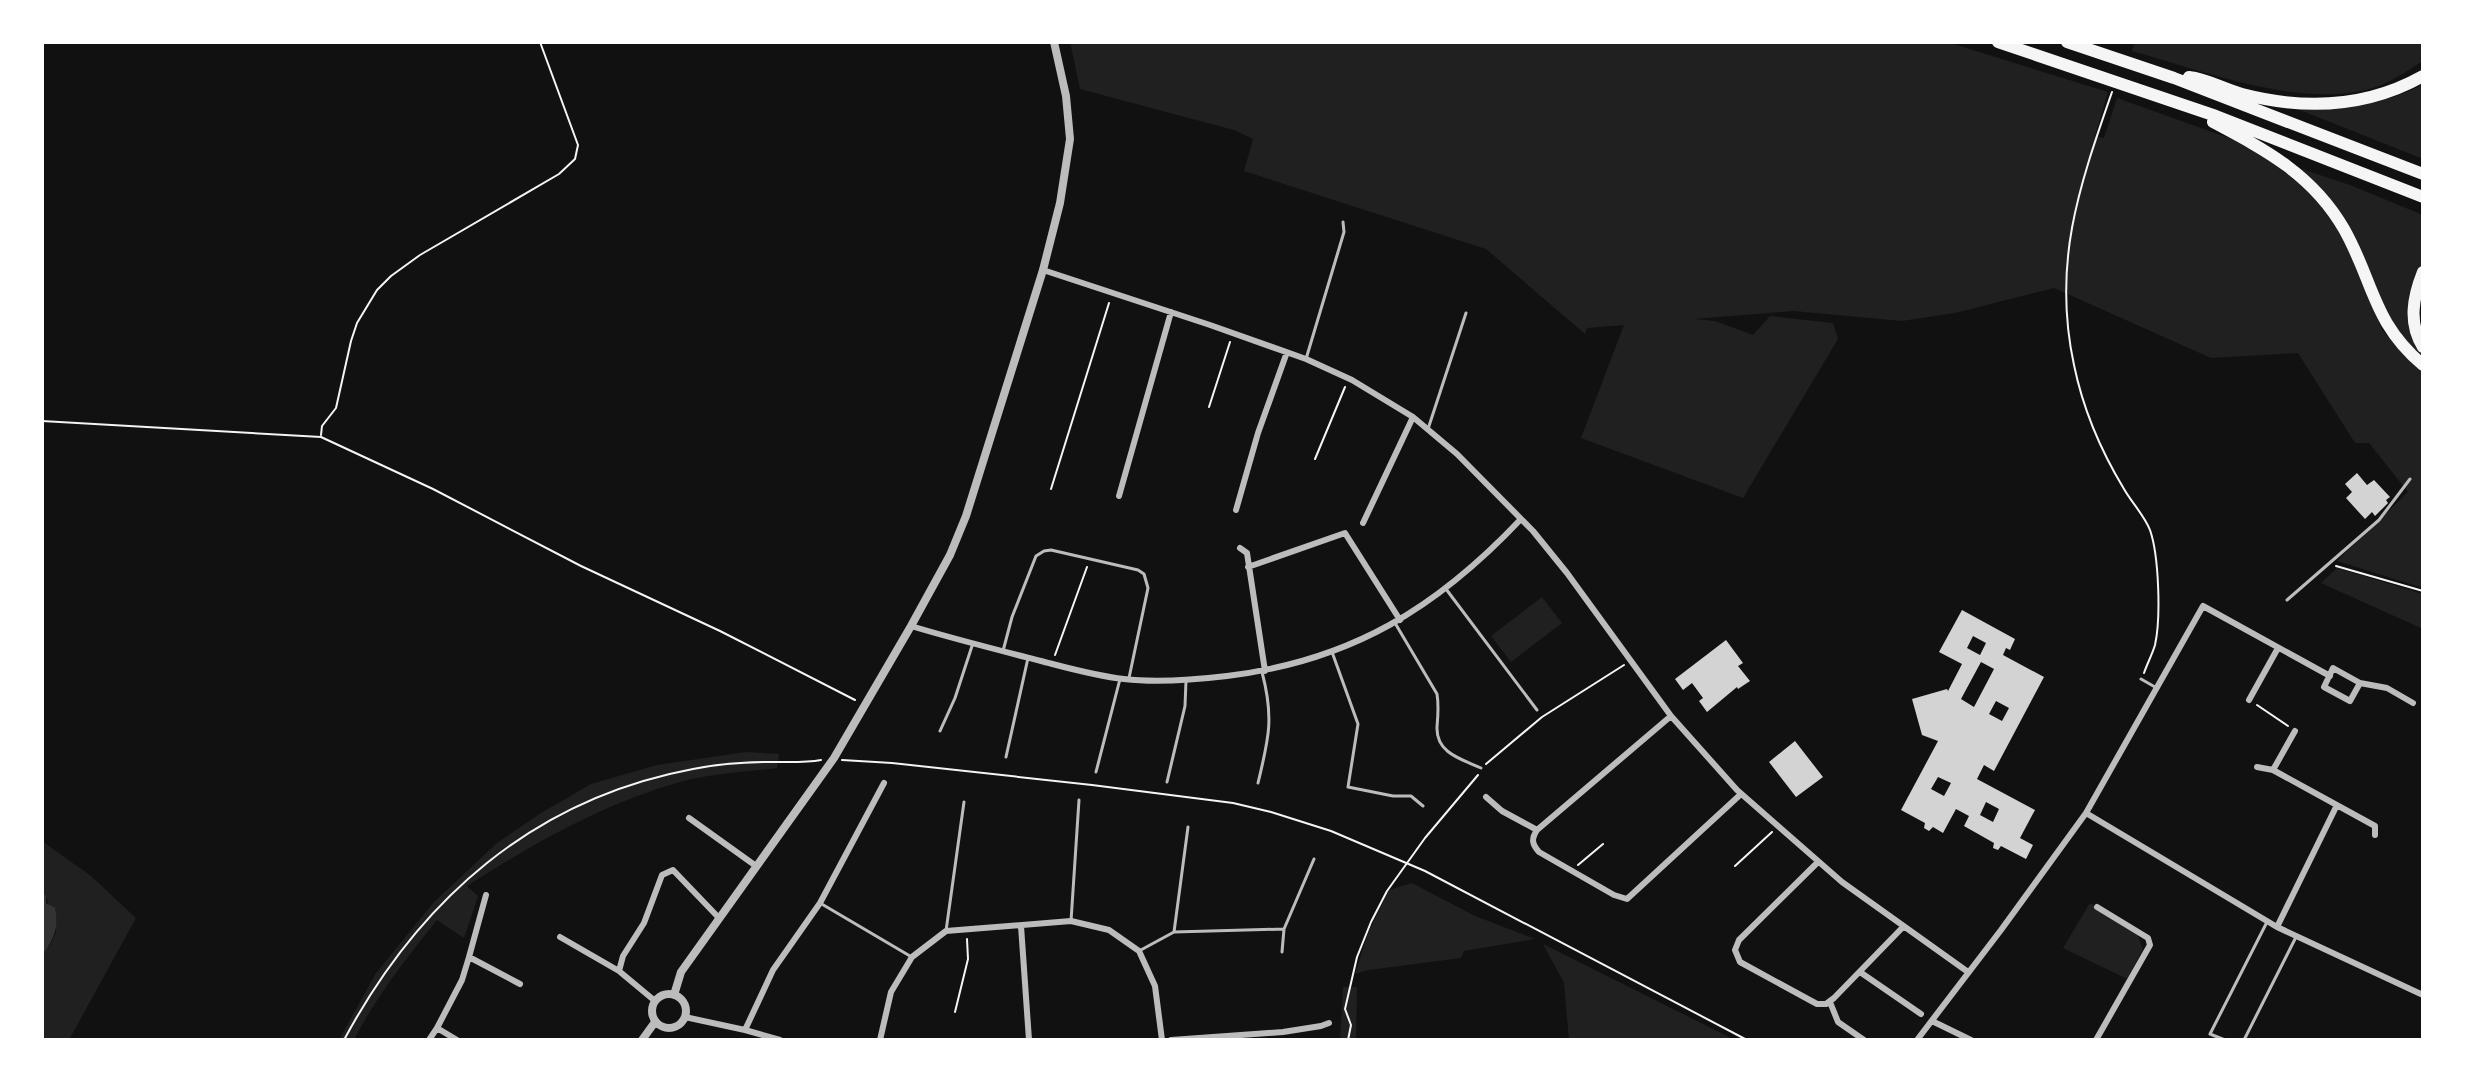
<svg xmlns="http://www.w3.org/2000/svg" width="2465" height="1082" font-family="'Source Sans 3',sans-serif">
	<rect width="100%" height="100%" fill="#111"/>
	<!-- green -->
	<path fill="#202020" d="M1070,42H1947L2108,92L2095,136L2104,138L2117,98L2240,142L2294,176L2329,214L2354,260L2382,330L2409,360L2423,370V588L2337,561L2408,492L2369,443H2355L2298,353L2211,358L2054,288L1955,313L1902,321L1794,311L1694,319L1715,321L1753,335L1770,316L1833,323L1838,339L1743,498L1581,438L1624,325L1587,328L1585,334L1486,249L1244,171L1253,139L1234,130L1080,89Z
		M2135,42H2423V61C2411,68 2399,77 2386,83C2315,115 2204,71 2132,51Z
		M2423,84V159L2300,110C2342,108 2386,105 2423,84Z
		M2299,168L2350,185L2423,215C2423,229 2427,251 2422,265C2416,280 2409,288 2408,306C2406,332 2420,339 2423,359L2396,331L2318,186Z
		M2337,568L2423,594V629L2321,583Z
		M1542,597L1562,623L1511,662L1491,636Z
		M746,752L779,754L777,768C745,772 712,773 680,782C605,803 532,844 467,886L478,896L464,938L437,920C406,959 377,995 354,1040H339L376,973L434,902L497,843L541,813L591,784L657,765Z
		M42,841L91,876L136,918L69,1040H42V955L51,943L56,932L46,896L42,891Z
		M1412,883L1475,916L1535,939L1464,951L1461,958L1369,970L1355,974L1368,933L1389,890Z
		M2090,903L2137,933L2143,949L2127,979L2063,948Z
		M1543,944L1735,1040H1569L1564,983Z
		M1343,987H1357L1356,1040H1340Z"/>
	<!-- water -->
	<path fill="#333" d="M42,891L46,896V903L55,908C59,927 54,940 42,955Z"/>
	<!-- building -->
	<path fill="#d3d3d3" fill-rule="evenodd" d="M2357,473L2367,485L2374,480L2390,497L2386,500L2388,503L2375,516L2372,512L2365,519L2346,498L2352,492L2345,484Z
		M1962,610L2015,639L2010,650L2006,648L2003,655L2044,677L1994,771L1984,765L1977,779L2035,810L2020,838L2033,845L2026,859L2001,846L1998,850L1993,848L1994,843L1964,826L1969,816L1956,809L1943,833L1933,827L1929,831L1924,828L1925,823L1901,810L1938,741L1922,735L1912,699L1947,689L1948,691L1962,664L1939,652ZM1973,636L1986,643L1980,655L1967,648ZM1981,662L1994,669L1974,707L1961,699ZM1996,701L2009,708L2002,721L1989,714ZM1938,777L1951,783L1944,796L1931,789ZM1986,802L1999,809L1993,822L1980,815Z
		M1726,640L1743,663L1738,666L1750,681L1738,689L1737,687L1707,712L1699,701L1703,698L1692,683L1683,690L1675,679Z
		M1795,741L1823,777L1796,797L1769,762Z"/>
	<g fill="none" stroke-linecap="round" stroke-linejoin="round">
		<!-- path -->
		<path stroke="#f5f5f5" stroke-width="2" d="M2112,92C2079,187 2052,263 2074,365C2083,409 2101,451 2124,489C2132,503 2144,515 2150,530C2159,556 2161,618 2155,645C2152,655 2147,664 2144,673
			M1209,407L1230,342
			M42,421L321,437L433,489L581,566L720,631L855,700
			M321,435L322,426L336,408L351,341L357,323L377,290L391,276L420,255L559,174L575,159L578,145L540,42
			M1315,459L1345,387
			M1051,489L1109,303
			M2336,566L2423,591
			M1055,655L1087,567
			M2257,705L2288,726
			M842,760L892,763L1092,785L1233,803L1271,812L1331,831L1425,871L1747,1040
			M1486,764L1542,717L1624,665
			M1578,865L1603,844
			M1735,866L1772,832
			M955,1012L968,959L967,939
			M344,1040C419,900 533,799 693,769C718,764 746,762 772,762C788,762 805,763 821,760
			M1348,1040L1351,1025L1345,1009L1357,957L1371,922L1387,891L1425,838L1478,775"/>
		<!-- service -->
		<path stroke="#bcbcbc" stroke-width="3" d="M1306,359L1344,232L1343,222
			M1428,429L1466,313
			M1446,589L1537,710
			M2287,600L2379,520L2410,479
			M1395,623L1437,694C1439,706 1438,715 1437,727C1436,753 1461,759 1481,768
			M1003,651L1012,617L1036,556L1044,551L1051,550L1138,570L1144,574L1148,588L1129,678
			M1332,652L1358,724L1348,787L1393,796H1411L1423,806
			M2141,679L2155,687
			M940,731L955,698L973,643
			M1006,757L1028,658
			M1096,772L1120,679
			M1167,782L1185,706L1186,681
			M1258,783C1269,738 1274,717 1262,672
			M820,903L910,956
			M1071,921L1079,800
			M946,931L964,802
			M1174,932L1188,827
			M1139,951L1174,932L1284,929
			M1282,952L1284,929L1314,859
			M2225,1040L2210,1034L2267,922
			M2244,1040L2296,937"/>
		<!-- minor -->
		<path stroke="#bcbcbc" stroke-width="6" d="M1043,270L1210,325L1306,359L1352,380L1413,417L1457,454L1533,531L1567,573L1671,716L1737,790L1842,882L1968,972
			M1119,496L1171,312
			M1236,510L1258,433L1287,352
			M1363,523L1413,417
			M1240,548L1247,553L1265,671
			M1248,567L1345,533L1400,620
			M911,626C954,639 998,650 1041,661C1068,668 1096,676 1124,679C1158,683 1193,680 1227,676C1351,661 1437,608 1521,519
			M2360,683L2350,701L2324,687L2333,668L2360,683L2387,688L2413,703
			M2249,700L2278,648
			M1671,716L1537,830C1531,839 1532,844 1539,852L1614,895L1627,899L1741,794
			M2257,767L2273,770L2375,826V835
			M2273,770L2295,731
			M1486,797L1502,811L1537,830
			M2086,813L2277,927L2423,995
			M689,818L756,866
			M1818,862L1739,940L1735,950L1740,962L1817,1004H1826L1834,998L1903,927
			M1021,926L1029,1040
			M2277,927L2336,807
			M560,937L619,971L655,1001
			M469,957L486,895
			M619,971L623,956L644,923L662,875L673,870L719,918
			M1860,972L1921,1014
			M1830,1002L1838,1022L1864,1040
			M685,1017L745,1030L780,1040
			M1932,1021L1971,1040
			M437,1028L462,980L469,957L520,984
			M745,1030L773,970L820,903L884,783
			M429,1040L437,1028L457,1040
			M880,1040L891,992L912,957L946,931L1071,921L1109,930L1139,951L1155,986L1162,1040
			M1171,1040L1283,1032L1321,1026L1329,1023
			M1917,1040L2001,930L2086,813L2203,606L2330,676
			M2096,1040L2150,945L2148,938L2097,907"/>
		<!-- tertiary -->
		<path stroke="#bcbcbc" stroke-width="8" d="M652 1011a17 17 0 1 1 34 0a17 17 0 1 1-34 0Z
			M674,995L681,972L834,758L911,626L950,555L966,516L1043,270L1060,203L1070,139L1066,96L1054,42
			M642,1040L655,1022"/>
		<!-- motorway -->
		<path stroke="#f5f5f5" stroke-width="12" d="M1998,42L2216,116L2423,197
			M2067,42L2174,78L2423,174
			M2189,77C2207,79 2224,89 2242,94C2304,110 2366,108 2423,76
			M2213,122C2266,150 2313,175 2344,229C2374,282 2372,322 2423,365
			M2423,272C2413,297 2408,323 2423,347"/>
	</g>
	<!-- border -->
	<rect width="2465" height="1082" fill="none" stroke="#ffffff" stroke-width="88"/>
</svg>
